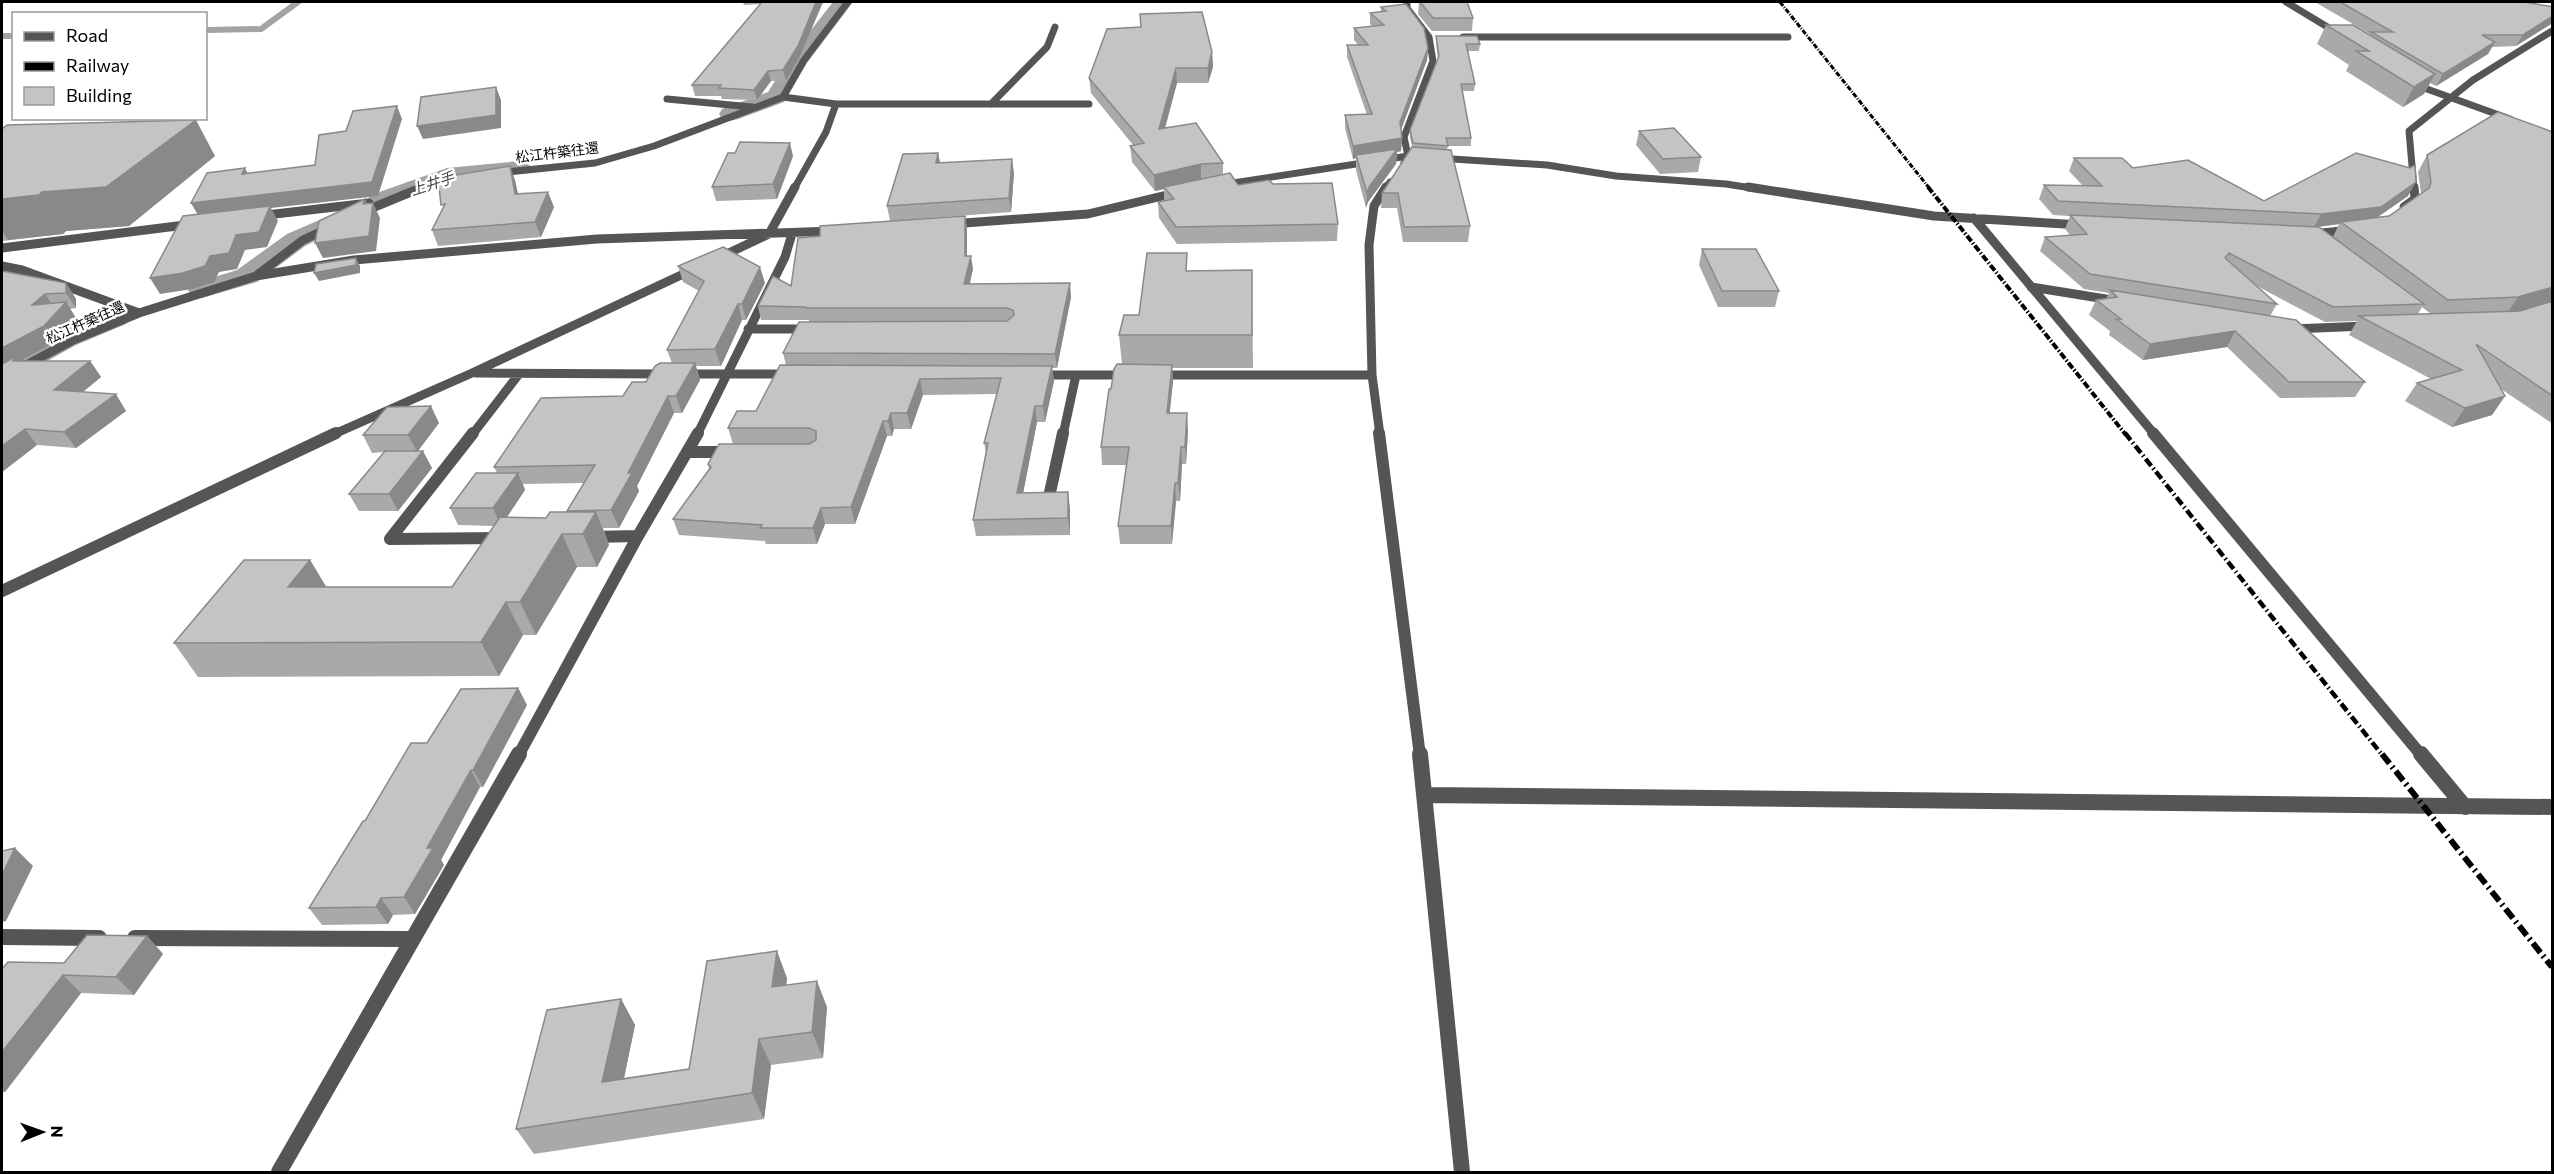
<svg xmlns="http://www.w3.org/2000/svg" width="2554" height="1174" font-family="Commissioner,'Noto Sans JP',sans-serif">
	<rect width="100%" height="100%" fill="#fff"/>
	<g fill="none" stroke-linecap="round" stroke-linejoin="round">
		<!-- stream -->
		<path stroke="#a3a3a3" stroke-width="6" d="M206,30L261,29L298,2
			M2,36H14"/>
		<!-- canal -->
		<path fill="#a3a3a3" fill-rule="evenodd" d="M833,2H853L807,63L784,102L738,119L730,121L722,119L719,114L722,109L768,92L790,57Z
			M519,161L528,163L531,168L528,173L451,182L380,208L371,205L367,200L371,195L447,168Z
			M331,215L340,217L344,223L340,229L305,246L257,282L202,298L192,296L188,290L192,284L237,270L287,234Z
			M116,309L126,312L131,318L126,324L76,345L13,380L2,382V361L54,333Z"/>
		<!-- street-far3 -->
		<path stroke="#555" stroke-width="7" d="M2286,2L2339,34
			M1463,37H1788
			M2414,82L2427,89L2510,119
			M783,97L836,104L826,132L794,189
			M667,99L752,107
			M836,104H1089
			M991,104L1047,47L1055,27
			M1437,158L1547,165L1616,176L1726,184L1758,189
			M1404,163L1408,156L1404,137L1433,61L1429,37L1407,8V2
			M497,173L595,163L654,146L783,97L804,60L848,2
			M1220,185L1408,156L1419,157
			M419,189L453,177
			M1385,189L1390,182
			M2414,189L2409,131L2473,80L2552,31"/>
		<!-- street-far2 -->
		<path stroke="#555" stroke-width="9" d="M1748,187L1934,216L2081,225
			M2404,207L2415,199L2414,187
			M360,213L423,187
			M258,216L369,203
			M1974,218L2155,435
			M951,224L1088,214L1179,192
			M2312,234L2351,230
			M2,248L193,224
			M718,258L769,234L795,187
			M2,266L22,270L139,313
			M256,276L354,260L597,239L834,231
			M2031,287L2118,301
			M748,329H810
			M2292,329L2367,326
			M476,373L666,374
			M683,374H792
			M1037,375H1128
			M1157,375H1372
			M2,378L73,340L139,313L256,276L303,240L331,227
			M332,435L472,373L694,269
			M472,435L519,374
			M697,435L785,257L792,234
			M1063,435L1076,375
			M1380,435L1372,375L1369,245L1374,206L1386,187"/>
		<!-- street-far1 -->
		<path stroke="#555" stroke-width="12" d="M473,433L390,539L502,538
			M1379,433L1420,756
			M2153,433L2422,756
			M688,452H731
			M1049,497L1063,433
			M591,537L638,536
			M2,591L336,433
			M518,756L638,536L698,433"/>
		<!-- street -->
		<path stroke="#555" stroke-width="16" d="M1420,754L1462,1172
			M2421,754L2465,807
			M1425,795L2552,807
			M2,937L99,938
			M135,938L411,939
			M279,1172L519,754"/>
		<!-- rail-far3 -->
		<path stroke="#000" stroke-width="3" stroke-dasharray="5 1.5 1 1.5" stroke-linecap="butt" d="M1780,2L1930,189"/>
		<!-- rail-far2 -->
		<path stroke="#000" stroke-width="4" stroke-dasharray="7 2 1.5 2" stroke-linecap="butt" d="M1928,187L2126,435"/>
		<!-- rail-far1 -->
		<path stroke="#000" stroke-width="4.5" stroke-dasharray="9 3 1.5 3" stroke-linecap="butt" d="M2125,433L2383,756"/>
		<!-- rail -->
		<path stroke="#000" stroke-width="6" stroke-dasharray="12 4 2 4" stroke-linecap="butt" d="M2382,754L2552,967"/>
	</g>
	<!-- wall -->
	<path fill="#a9a9a9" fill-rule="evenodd" d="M743,2H823L800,56L786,81H771L757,100L722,99L721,96H695L692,85L760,4L744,5Z
		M1419,2L1473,18L1472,31H1432L1418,14Z
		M2315,2H2524L2553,7L2516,46L2492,47L2488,54L2436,86L2430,83L2424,94L2403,107L2346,71L2349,65L2317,44L2326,25L2370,34Z
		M1381,7L1428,48L1427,60L1401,130L1402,138L1401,151L1397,152L1396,164L1368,202L1366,208L1356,170V158L1353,159L1345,128V115H1367L1347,57V45H1358L1354,40V28L1372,26L1370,24V13L1381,12Z
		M1140,14L1212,52L1213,67L1208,83H1177L1165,129L1223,163V174L1238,185L1273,184L1338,224L1337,241L1177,244L1159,218L1158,202L1164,200V189L1155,191L1132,162L1130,146L1133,145L1091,93L1089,78L1140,27Z
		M1436,36L1480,44L1479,51H1468L1475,84L1474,91H1462L1471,138V146H1448L1447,149L1470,226L1468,242H1403L1397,208H1381L1382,193L1412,147L1410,137V130L1438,59L1436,43Z
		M2,129L215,156L129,226L66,231L63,234L2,241Z
		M1639,131L1701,157L1698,172L1660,174L1636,145Z
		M2553,132V424L2501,389L2505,396L2492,415L2452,427L2405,401L2417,383L2431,379L2349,335L2357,321L2325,322L2255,285L2277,304L2270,316L2365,382L2355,397L2280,398L2227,347L2143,360L2109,335L2110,331L2089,315L2096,300L2106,299L2109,293L2084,289L2040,251L2045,237L2070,235L2065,229L2070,216L2053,215L2039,199L2044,185L2083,186L2069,171L2074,158L2133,168L2264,201L2408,196L2378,217L2389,216L2421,193L2418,172L2427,155ZM2339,224L2333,237L2319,227L2326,226ZM2422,307L2431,314H2418Z
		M938,153L940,163L1014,173L1011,212L890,221L887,206Z
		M793,156L777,199L716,201L712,187Z
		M515,180L518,194L554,207L541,237L438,246L432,230Z
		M965,216L967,229V256L973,269L970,284L1071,297L1057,368H1052L1054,381L1045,422H1037L1023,493L1070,508V535L976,536L973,520L986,453L984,443L997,394L923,395L911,429H894L892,436H887L855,524H825L817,544H766L765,541L679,535L673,519L709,469L708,464L809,444H733L728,428L756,411L786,365L783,353L809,322V320H761L758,306L791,286L820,236Z
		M1702,249L1779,291L1775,307H1718L1699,265Z
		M678,266L765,283L746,320H742L721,366H696L700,380L682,413H674L637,486L639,491L619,528H603L609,545L597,567H577L536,635H523L499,676L198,677L174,643L310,560L326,587H452L494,526L458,525L450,508L497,473L494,467L623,396L672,363L667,350L699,291L683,282ZM584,483L567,511V512L546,518L507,517L525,490L523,484Z
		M1252,270L1253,368H1172L1173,381L1169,413L1188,430L1186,464H1182L1180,501H1176L1172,544H1120L1118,526L1126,465H1102L1101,447L1111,389L1122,364L1119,335L1139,315L1188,271Z
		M2,271L66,283L76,299V308L70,309L76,318L55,342L22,360L23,361H90L101,377L83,392L126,411L76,448L37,445L2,472Z
		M439,423L418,451L432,468L398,511H359L349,494L384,452L372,453L363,435Z
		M518,688L527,705L483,787H480L441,860L444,865L415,914L393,915L388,924L322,925L309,908L427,743Z
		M147,936L163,954L134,995L81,993L5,1092H2V969L64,963Z
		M787,978L786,985L827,1007L823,1058L771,1065L764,1119L534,1154L516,1129L621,999L635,1025L624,1078L689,1069Z"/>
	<!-- shaded-wall -->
	<path fill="#898989" d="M816,2H823L800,56L786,81L783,70Z
		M2553,16V23L2516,46L2523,35Z
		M2495,42L2488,54L2436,86L2443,74Z
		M1428,48L1427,60L1399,135L1400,122Z
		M1212,52L1213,67L1208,83V68Z
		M1176,68L1177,83L1160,145L1159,129Z
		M768,71L771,81L757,100L754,90Z
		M2435,74L2424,94L2403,107L2414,87Z
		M496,87L501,100V128L423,139L417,126Z
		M397,106L402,119L378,196L271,208L278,221L267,247L245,250L237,269L219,272L214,282L192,289L160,294L150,278L199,217L191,203L372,182Z
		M196,120L215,156L129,226L66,231L63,234L8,240L2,230V199L42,192Z
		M1402,138L1401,151L1397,152L1396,164L1368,202L1366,208L1367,193L1369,187L1356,155V158L1353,159V146Z
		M790,143L793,156L777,199L773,184Z
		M938,153L941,167L936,163Z
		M1012,159L1014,173L1011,212L1009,198Z
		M1201,164V180L1164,187V189L1155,191L1154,175Z
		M510,166L515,180L521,209L515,194Z
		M245,168L252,182L242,174Z
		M2416,182L2408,196L2373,220L2341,222L2339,224L2314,227L2321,214Z
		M548,192L554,207L541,237L535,222Z
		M365,199L372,214L373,203L380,218L376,251L323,258L315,243L363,204Z
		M965,216L967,229V269L965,256Z
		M971,256L973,269L966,297L964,284Z
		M356,258L360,266V273L319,281L314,273Z
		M760,267L765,283L746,320L742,304Z
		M66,283L76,299V308L66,293Z
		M1070,283L1071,297L1057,368L1055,354Z
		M2553,287V299L2551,301L2506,315L2518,297Z
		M45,294L56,310L32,305Z
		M66,302L76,318L55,342L22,360L30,371H2V348Z
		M738,304L742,320L721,366L715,349Z
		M2235,331L2227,347L2143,360L2150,344Z
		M90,361L101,377L65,406L54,390Z
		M695,363L700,380L682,413L676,396Z
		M1172,365L1173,381L1168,431L1167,413Z
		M1052,366L1054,381L1045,422L1043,406Z
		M920,379L923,395L911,429L907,413Z
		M116,394L126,411L76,448L64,432Z
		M668,396L674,413L637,486L639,491L619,528L611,510L628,473Z
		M2505,396L2492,415L2452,427L2465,408Z
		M431,406L439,423L417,452L408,435Z
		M1035,406L1037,422L1020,509L1017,493Z
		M891,413L894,429L892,436L888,421Z
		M1187,413L1188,430L1186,464L1185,447Z
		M883,421L887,436L855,524L851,507Z
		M25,429L37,445L2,472V446Z
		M1181,447L1182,464L1180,501L1178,483Z
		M423,451L432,468L398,511L389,494Z
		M518,473L525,490L501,526L493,508Z
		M1175,483L1176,501L1172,544L1171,526Z
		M1068,492L1070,508V535L1068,518Z
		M821,508L825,524L817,544L813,528Z
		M596,512L609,545L597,567L583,534Z
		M562,534L577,567L536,635L520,602Z
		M310,560L330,593L288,587Z
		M506,602L523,635L499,676L481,642Z
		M518,688L527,705L483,787L473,770Z
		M471,770L480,787L441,860L444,865L415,914L404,897L427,848Z
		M15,848L33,866L6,921L2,922V875Z
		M381,898L393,915L388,924L376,907Z
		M147,936L163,954L134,995L116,977Z
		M777,951L787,978L783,1014L772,987Z
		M63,975L81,993L5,1092L2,1089V1052Z
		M817,981L827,1007L823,1058L812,1032Z
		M621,999L635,1025L618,1107L602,1082Z
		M759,1039L771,1065L764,1119L752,1093Z"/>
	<!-- building -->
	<path fill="#c4c4c4" stroke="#898989" stroke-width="1.5" d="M762,2H816L798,46L783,70L768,71L754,90L719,88L721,85H692Z
		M1420,2H1467L1473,18H1433Z
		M2340,2H2524L2553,7V16L2523,35H2482L2495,42L2443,74L2371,32H2393Z
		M1406,4L1424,28L1428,48L1400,122L1402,138L1353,146L1345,115L1372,114L1347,45H1368L1354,28L1384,25L1370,13L1386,11L1381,7Z
		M1202,12L1212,52L1208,68H1176L1159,129L1196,123L1223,163L1201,164L1154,175L1130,146L1144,143L1089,78L1107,29L1141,27L1140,14Z
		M2326,25H2353L2435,74L2414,87L2356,51H2369Z
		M1436,36H1477L1480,44H1466L1475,84H1461L1471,138H1446L1448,146L1413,143L1410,130L1439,56Z
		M496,87V115L417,126L421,97Z
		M397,106L372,182L191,203L207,173L245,168L242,174L315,165L319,135L346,131L353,111Z
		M2498,112L2553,132V287L2518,297L2448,300L2341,222L2389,216L2429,188L2431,182L2427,155Z
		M196,120L106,187L42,192L39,195L2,199V129L7,125Z
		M1674,128L1701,157L1663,159L1639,131Z
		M740,142L790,143L773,184L712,187L728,153H735Z
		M1412,147L1451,150L1470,226L1404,227L1398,193H1382Z
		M1397,149L1369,187L1367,193L1356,155Z
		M938,153L936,163L1012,159L1009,198L887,206L903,154Z
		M2356,153L2410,168L2415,165L2416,182L2381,207L2321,214L2058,201L2044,185L2102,186L2074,158H2122L2133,168L2188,160L2264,201Z
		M510,166L515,194L548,192L535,222L432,230L445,204L441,205L438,178Z
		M1230,173L1238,185L1269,180L1273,184L1332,183L1338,224L1176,227L1158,202L1174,199L1164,187Z
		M365,199L363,204L373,203L369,236L315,243L319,221Z
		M270,206L259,232L236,235L229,253L210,256L205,266L183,273L150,278L183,216Z
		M2070,215L2319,227L2424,304L2333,307L2229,253L2225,258L2277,304L2090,274L2045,237L2087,234Z
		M965,216V256H971L964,284L1070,283L1055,354L783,353L799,322L1007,321L1014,315L1013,310L1007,308H806V307L758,306L773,276L791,286L798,238L820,236V226Z
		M723,247L760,267L742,304H738L715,349L667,350L704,281L678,266Z
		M1702,249H1756L1779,291H1722Z
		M1147,253H1187L1186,271L1252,270V335H1119L1124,315H1139Z
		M356,258V265L314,273L316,264Z
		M2,271L66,283V293L45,294L32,305L66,302L44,326L2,348Z
		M2110,290L2296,320L2365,382H2289L2235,331L2150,344L2116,319H2121L2096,300L2117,297Z
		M2553,301V396L2476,344L2505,396L2465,408L2417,383L2462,370L2359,316L2520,311Z
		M19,355L13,361H90L54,390L116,394L64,432L25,429L2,446V364Z
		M660,363H695L676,396H668L628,473H632L611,510L567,511L595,465L494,467L541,398L623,396L632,382H646L655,366Z
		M1117,364L1172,365L1167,413H1187L1185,447H1181L1178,483H1175L1171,526H1118L1129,447H1101L1109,389H1111L1114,369Z
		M780,365L1052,366L1043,406H1035L1017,493L1068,492V518L973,520L988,443H984L1001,378L920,379L907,413H891L888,421H883L851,507L821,508L813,528H760L762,525L673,519L711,467L708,464L719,444H809L816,440V431L809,428H728L737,411H756Z
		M431,406L408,435H363L387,407Z
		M385,451H423L389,494H349Z
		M476,473H518L493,508H450Z
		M550,512H596L583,534H562L520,602H506L481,642L174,643L244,560H310L288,587H452L500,517L546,518Z
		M518,688L473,770H471L427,848H433L404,897L381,898L376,907L309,908L363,821H365L411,743H427L461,689Z
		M15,848L2,875V851Z
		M87,935L147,936L116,977L63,975L2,1052V969L8,962L64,963Z
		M777,951L772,987L817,981L812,1032L759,1039L752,1093L516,1129L547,1010L621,999L602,1082L689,1069L707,961Z"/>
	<g text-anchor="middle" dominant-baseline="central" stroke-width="5" stroke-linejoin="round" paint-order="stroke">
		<!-- far-street labels -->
		<g font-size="14" fill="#000" stroke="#fff">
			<text transform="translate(557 152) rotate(-7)">松江杵築往還</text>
			<text transform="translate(85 322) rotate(-24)">松江杵築往還</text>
		</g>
		<!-- far-water labels -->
		<g font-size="15" font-style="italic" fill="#444" stroke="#fff">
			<text transform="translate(432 183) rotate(-18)">上井手</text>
		</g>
	</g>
	<!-- border -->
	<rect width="2554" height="1174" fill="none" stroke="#000000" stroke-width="6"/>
	<!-- legend -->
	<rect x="12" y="12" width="195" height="108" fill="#ffffff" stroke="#999999" stroke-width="1.5"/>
	<rect x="24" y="32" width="30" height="9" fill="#555555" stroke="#999999" stroke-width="1.5"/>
	<text x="66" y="42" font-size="18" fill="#000000">Road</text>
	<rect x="24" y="62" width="30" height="9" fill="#000000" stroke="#999999" stroke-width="1.5"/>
	<text x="66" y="72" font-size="18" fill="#000000">Railway</text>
	<rect x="24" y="87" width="30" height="18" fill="#c4c4c4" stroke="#999999" stroke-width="1.5"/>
	<text x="66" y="102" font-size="18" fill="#000000">Building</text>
	<!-- north arrow -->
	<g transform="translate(42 1132) rotate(89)" stroke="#ffffff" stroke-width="4.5" paint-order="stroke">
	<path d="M0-4.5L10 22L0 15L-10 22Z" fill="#000000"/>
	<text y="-9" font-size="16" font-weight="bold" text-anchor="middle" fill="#000000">N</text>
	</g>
</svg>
